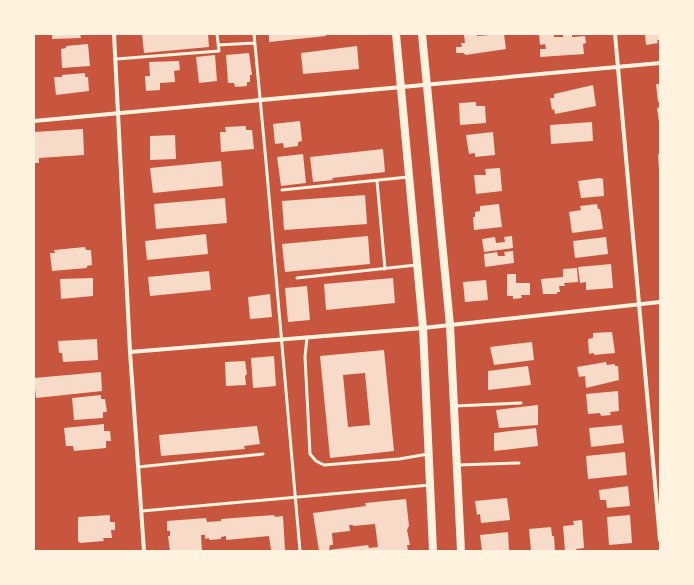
<svg xmlns="http://www.w3.org/2000/svg" width="694" height="585" font-family="'Fira Sans',sans-serif">
	<rect width="100%" height="100%" fill="#c8553d"/>
	<!-- building -->
	<path fill="#f7dbc8" fill-rule="evenodd" d="M52,34H80L81,38L52,39Z
		M142,34H208L209,47L144,53Z
		M269,34H326V36L269,42Z
		M477,34V36L504,34L506,49L466,55L463,53H456V47H462L461,43H465L464,35Z
		M544,34H554V37H563V34H572V37L585,36L586,43L583,44L584,54L540,57V49H546L545,44L540,45L539,35Z
		M645,34H660V40H657L658,43L646,45Z
		M88,44L90,66L62,68L61,49L66,48V46Z
		M357,46L359,69L303,74L301,53Z
		M249,53L252,75H250V82H247V86L235,87L234,83H228L226,55Z
		M215,55L217,81L199,83L196,57Z
		M179,61L180,70L174,71L175,82L160,83V90L146,91L145,76H150L149,62Z
		M85,73V77H88L89,91L56,95L54,77H62V75Z
		M656,84H660V102H658Z
		M593,85L596,106L555,114L554,109L552,110L550,98H554V94Z
		M476,102V106H485L486,123L460,125L459,103Z
		M660,107V122H659L657,108Z
		M300,121L302,141L298,142V146L284,148L283,143L275,144L273,124Z
		M592,122L593,141L551,144L550,125Z
		M246,126V130H252L254,149L221,152L220,132H226L225,127Z
		M83,129L84,155L39,158V163H34V132Z
		M493,132L495,155L475,157V153L469,154L466,135Z
		M175,135L176,159L150,160V136Z
		M383,149L385,172L332,178L333,180L313,182L310,157Z
		M303,154L306,183L281,186L277,157Z
		M658,154H660V171H659Z
		M221,161L223,186L153,193L150,168Z
		M500,168L502,191L476,194L474,175H486L485,169Z
		M600,178L603,179L604,196L581,198L578,181Z
		M365,195L367,224L284,230L282,201Z
		M225,198L227,223L156,229L154,204Z
		M499,204L502,227L474,230L473,217H475V212L480,211V206Z
		M597,204L598,209H600L603,229L572,233L569,212L581,210L580,206Z
		M206,234L208,254L147,260L145,241Z
		M368,236L370,264L285,272L282,244Z
		M512,236L513,248L484,252L482,239L495,237L496,243L505,242L504,237Z
		M606,237L608,254L575,258L573,241Z
		M85,247L86,250H91L92,265L87,266V268L52,271L50,253H55L54,250Z
		M513,251L514,263L485,267L484,254L497,252L498,256H505L504,252Z
		M611,264L613,288L586,290V282L580,283L578,267Z
		M577,268L578,282L564,283L565,286H559L560,292H557V294H543L541,279L563,277V269Z
		M209,271L211,290L150,296L148,277Z
		M507,274H516V283H530V295H521L522,298L513,299V296H507Z
		M93,278V296L61,299L60,279Z
		M393,278L395,303L326,310L324,284Z
		M486,280L488,300L465,302L463,282Z
		M307,286L310,320L288,322L285,288Z
		M270,294L272,317L250,319L248,297Z
		M612,332L615,353L594,355V353L589,354L588,339L593,338V333Z
		M97,339L98,360L63,362L62,353H59L58,341Z
		M532,342L534,360L494,365L490,347Z
		M384,350L394,451L330,458L320,356ZM365,373L370,425L348,427L343,375Z
		M274,356L276,386L253,388L251,358Z
		M245,361L247,374L245,376L246,385L226,386L225,362Z
		M606,362L607,365L615,364V366H618L619,380L586,388L585,376L579,377L577,367Z
		M528,366L531,385L488,390V371Z
		M101,372L102,391L36,398L34,378Z
		M618,391L619,411L610,412L611,415L601,416L600,413L588,414L586,394Z
		M101,395V399H105L107,412H103V418L74,420L72,398Z
		M538,405V425L499,428L496,410Z
		M104,424V431H110L111,441H106V448L74,451L73,446H66L64,428Z
		M622,425L624,443L591,447L589,428Z
		M257,426L260,444L244,446L245,449L161,456L159,435Z
		M536,428L538,446L494,451V433Z
		M625,452L627,475L588,479L586,456Z
		M628,486L630,506L607,508L606,500H600L599,490Z
		M507,498L510,520L481,523L480,514L477,515L475,501Z
		M406,499L409,526L407,530L410,545H407L408,551H319L313,513L366,506L365,503ZM375,524L378,547L369,548L368,545L329,550L330,545H333L332,533L350,531L349,525H353V526Z
		M110,515V522H115V530H111L112,538H103L104,541L80,543L78,541V517Z
		M274,515L275,517L283,516L285,551L271,550L269,536L226,540V536L221,537V539L209,540V538L205,539V535H201L202,551H170L168,536H170V531H167V521L206,518L207,522L221,521V519Z
		M630,515L632,543L609,545L607,517Z
		M582,520L584,548L576,549L577,551H565L563,526L574,525L573,521Z
		M551,527L552,536H554L555,551H531L529,529Z
		M508,532L509,551H482L480,535Z"/>
	<g fill="none" stroke-linecap="round" stroke-linejoin="round">
		<!-- service -->
		<path stroke="#fff3e0" stroke-width="3" d="M254,34L266,162L300,551
			M218,45L254,43
			M116,59L219,51L217,34
			M377,181L385,269
			M282,190L408,177
			M297,278L416,265
			M307,337L305,357L310,454L316,461L324,465L399,459L428,454
			M455,406L521,403
			M457,465L519,463
			M138,467L263,454
			M142,511L430,485"/>
		<!-- minor -->
		<path stroke="#fff3e0" stroke-width="4" d="M114,34L130,352L144,551
			M615,34L660,540
			M34,121L660,63
			M130,352L423,328L660,302"/>
		<!-- secondary -->
		<path stroke="#fff3e0" stroke-width="8" d="M396,34L423,328L433,551
			M422,34L450,325L461,551"/>
	</g>
	<!-- border -->
	<rect width="694" height="585" fill="none" stroke="#fff3e0" stroke-width="70"/>
</svg>
